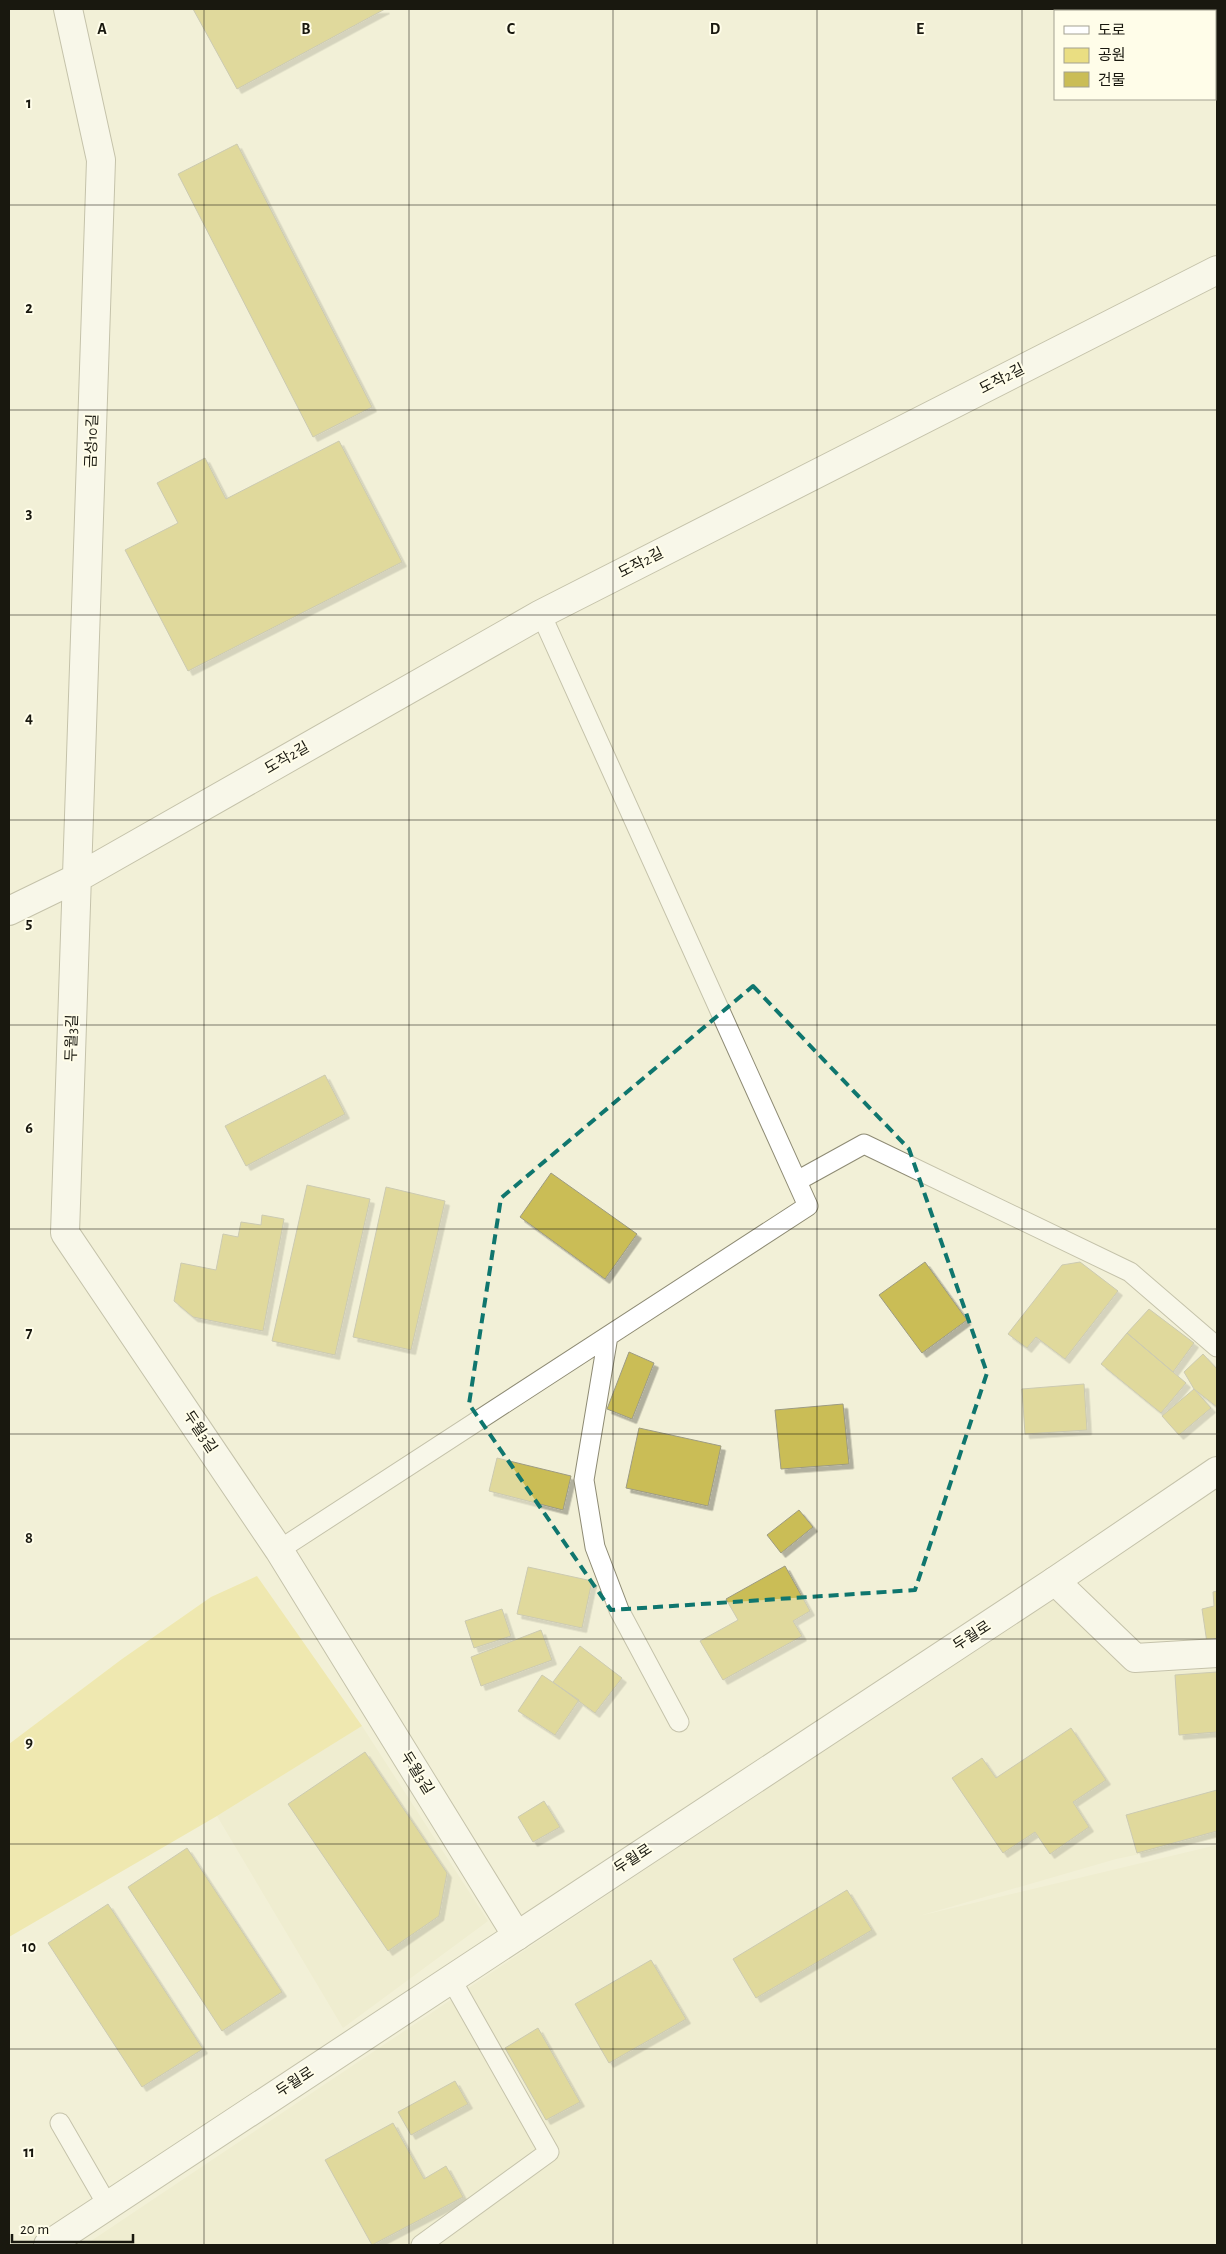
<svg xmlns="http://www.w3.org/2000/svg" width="1226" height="2254" font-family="'Alegreya Sans','Noto Sans KR',sans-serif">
	<defs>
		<filter id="shadow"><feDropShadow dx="4.5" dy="4.5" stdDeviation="0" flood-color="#0004"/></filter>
	</defs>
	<rect width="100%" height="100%" fill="#f2f0d7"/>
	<!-- built -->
	<path fill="#ebe8c7" d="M1052,1597L1130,1673L1217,1670V1838L1116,1859L919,1916L1217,1845V2245H85Z
		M362,1726L488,1921L343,2028L217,1816Z"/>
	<!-- green -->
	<path fill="#eade82" d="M257,1576L362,1726L217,1816L9,1937V1744L122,1659L211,1597Z"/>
	<!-- building -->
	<path fill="#cabd56" stroke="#9d9b83" filter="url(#shadow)" d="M193,9H385L237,89Z
		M237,144L372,407L313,437L178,174Z
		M339,441L402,562L188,671L125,550L178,523L157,483L205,458L226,499Z
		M325,1075L345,1114L246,1166L225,1126Z
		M551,1173L637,1234L605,1279L520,1217Z
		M307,1185L370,1199L335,1355L272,1341Z
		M386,1187L445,1201L411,1350L353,1337Z
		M262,1215L284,1219L263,1331L193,1317L174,1301L181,1263L216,1270L223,1234L238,1237L241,1222L261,1225Z
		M925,1262L967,1320L922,1353L879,1295Z
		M1080,1262L1118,1291L1065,1359L1036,1337L1027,1348L1008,1334L1062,1265Z
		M1149,1309L1194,1343L1173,1372L1127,1333Z
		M1127,1333L1186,1383L1161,1413L1101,1364Z
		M629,1352L654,1363L632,1419L607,1409Z
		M1203,1354L1217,1369V1407L1194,1389L1184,1372Z
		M1084,1384L1087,1430L1025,1434L1022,1389Z
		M1194,1389L1211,1408L1179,1435L1162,1416Z
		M843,1404L849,1464L781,1469L775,1410Z
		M639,1428L721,1446L708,1506L626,1488Z
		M497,1458L571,1476L563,1510L489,1491Z
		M799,1510L813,1527L781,1553L767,1535Z
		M785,1566L810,1611L793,1621L802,1636L723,1680L700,1641L738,1620L726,1599Z
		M528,1567L592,1581L582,1628L517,1614Z
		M1217,1591V1642L1207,1643L1202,1609L1214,1606L1213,1592Z
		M502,1609L511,1636L474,1648L465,1621Z
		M541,1630L552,1660L481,1686L471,1657Z
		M580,1646L622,1678L595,1713L553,1682Z
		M1217,1672V1732L1179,1735L1175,1675Z
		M542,1675L579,1700L555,1735L518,1711Z
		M1071,1728L1106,1780L1073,1802L1089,1827L1050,1854L1035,1832L1003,1853L952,1778L982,1758L996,1778Z
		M365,1752L447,1873L439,1916L388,1951L288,1804Z
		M1217,1790V1831L1137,1853L1126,1815Z
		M544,1801L560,1827L533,1842L518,1817Z
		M187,1848L282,1992L222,2031L128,1887Z
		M847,1890L872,1930L756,1998L733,1959Z
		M108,1904L203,2049L142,2087L48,1943Z
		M651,1960L686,2019L609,2063L575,2004Z
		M538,2028L580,2102L546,2120L505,2048Z
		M455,2081L468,2104L411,2135L398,2112Z
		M393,2123L424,2179L446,2166L463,2197L372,2245L325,2160Z"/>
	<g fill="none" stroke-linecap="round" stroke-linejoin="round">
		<!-- service casing -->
		<g stroke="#8e8b74" stroke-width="21">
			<path id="service" d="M797,1181L864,1144L1130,1272L1217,1347
				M608,1336L584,1480L595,1547L619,1610L679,1722
				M279,1550L808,1206L541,614
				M60,2123L108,2206
				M421,2245L549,2152L451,1979"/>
		</g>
		<!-- minor casing -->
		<g stroke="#8e8b74" stroke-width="30">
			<path id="minor" d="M68,9L101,160L65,1233L279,1550L517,1936
				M9,911L77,878L541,614L1217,270
				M1055,1581L1135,1658L1217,1653"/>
		</g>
		<!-- secondary casing -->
		<g stroke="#8e8b74" stroke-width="30">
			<path id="secondary" d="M48,2245L1055,1581L1217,1471"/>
		</g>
		<!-- service -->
		<use href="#service" stroke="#fff" stroke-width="19"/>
		<!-- minor -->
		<use href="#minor" stroke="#fff" stroke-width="28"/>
		<!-- secondary -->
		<use href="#secondary" stroke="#fff" stroke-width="28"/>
	</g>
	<!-- marked area -->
	<path d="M0 0H1226V2254H0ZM753,986L909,1149L987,1373L915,1590L611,1610L469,1404L501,1198Z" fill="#f2f0d7" fill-opacity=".55" fill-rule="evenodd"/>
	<path fill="none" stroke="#0f766e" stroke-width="4" stroke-dasharray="10 6" stroke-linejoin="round" d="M753,986L909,1149L987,1373L915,1590L611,1610L469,1404L501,1198Z"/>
	<!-- grid -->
	<path fill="none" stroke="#19180f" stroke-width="1" stroke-opacity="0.55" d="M204,9V2245M409,9V2245M613,9V2245M817,9V2245M1022,9V2245M9,205H1217M9,410H1217M9,615H1217M9,820H1217M9,1025H1217M9,1229H1217M9,1434H1217M9,1639H1217M9,1844H1217M9,2049H1217"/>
	<g text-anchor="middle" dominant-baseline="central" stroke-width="4" stroke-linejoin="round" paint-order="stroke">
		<!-- street labels -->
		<g font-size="15" fill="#19180f" stroke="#fffde9">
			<text transform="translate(1002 379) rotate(-27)">도작2길</text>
			<text transform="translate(92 441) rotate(-88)">금성10길</text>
			<text transform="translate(641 563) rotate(-27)">도작2길</text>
			<text transform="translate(287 758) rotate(-30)">도작2길</text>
			<text transform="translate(72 1038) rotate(-88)">두월3길</text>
			<text transform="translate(200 1432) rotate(56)">두월3길</text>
			<text transform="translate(972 1636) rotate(-33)">두월로</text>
			<text transform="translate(417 1773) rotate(58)">두월3길</text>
			<text transform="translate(633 1859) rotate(-33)">두월로</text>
			<text transform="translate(295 2082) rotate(-33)">두월로</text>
		</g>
	</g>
	<g font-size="16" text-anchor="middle" font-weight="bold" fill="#19180f" stroke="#fffde9" stroke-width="4" stroke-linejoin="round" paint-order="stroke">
		<text x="102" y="34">A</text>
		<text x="306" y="34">B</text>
		<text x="511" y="34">C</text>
		<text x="715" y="34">D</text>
		<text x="920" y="34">E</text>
		<text x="29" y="108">1</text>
		<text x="29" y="313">2</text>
		<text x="29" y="518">3</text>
		<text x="29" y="723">4</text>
		<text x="29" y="928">5</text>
		<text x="29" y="1133">6</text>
		<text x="29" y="1338">7</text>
		<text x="29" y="1543">8</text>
		<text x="29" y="1747">9</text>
		<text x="29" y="1952">10</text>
		<text x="29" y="2157">11</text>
	</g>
	<!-- border -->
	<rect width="1226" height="2254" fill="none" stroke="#19180f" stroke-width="20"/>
	<!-- legend -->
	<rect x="1054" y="10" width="162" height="90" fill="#fffde9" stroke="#a3a192"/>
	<rect x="1064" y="26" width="25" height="8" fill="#ffffff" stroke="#a3a192"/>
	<text x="1098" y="35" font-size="15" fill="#19180f">도로</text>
	<rect x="1064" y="48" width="25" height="15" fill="#eade82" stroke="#a3a192"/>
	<text x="1098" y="60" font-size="15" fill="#19180f">공원</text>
	<rect x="1064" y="72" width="25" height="15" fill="#cabd56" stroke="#a3a192"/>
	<text x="1098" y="85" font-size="15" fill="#19180f">건물</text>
	<!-- scale -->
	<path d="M12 2234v8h121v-8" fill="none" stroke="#19180f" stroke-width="2.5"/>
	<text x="20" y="2234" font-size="15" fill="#19180f" stroke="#fffde9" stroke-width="4" paint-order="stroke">20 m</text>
</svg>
